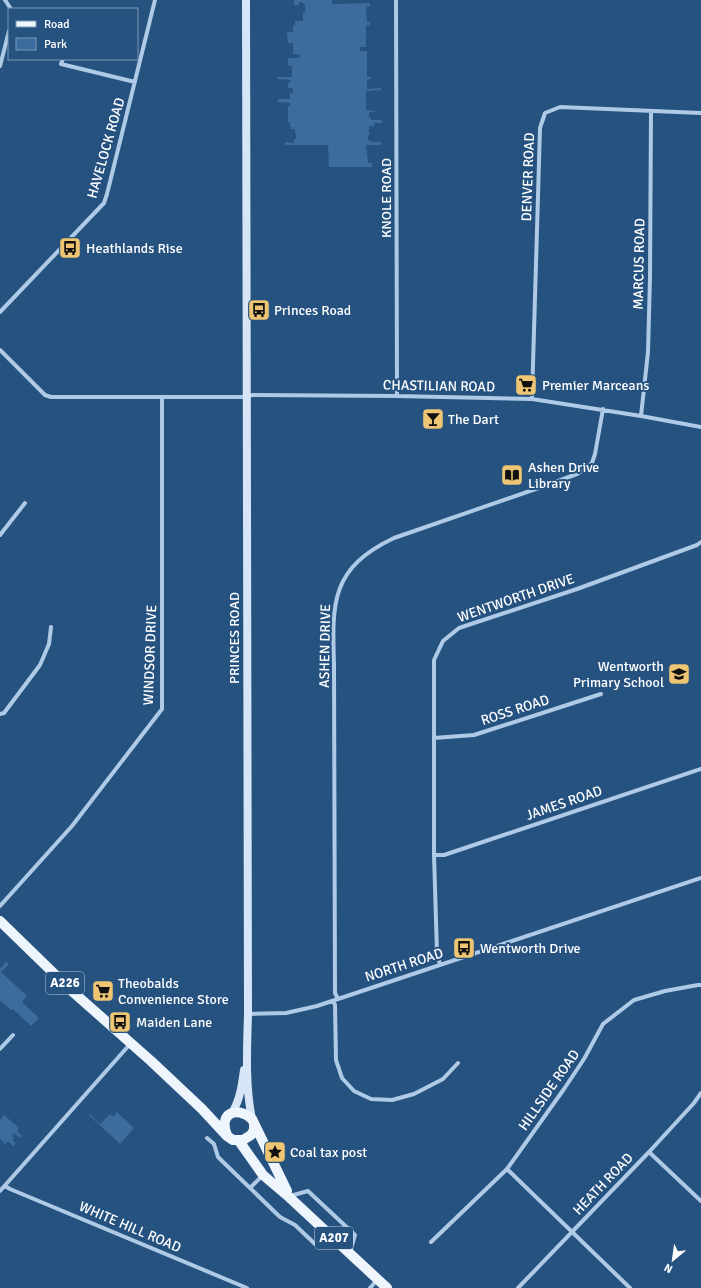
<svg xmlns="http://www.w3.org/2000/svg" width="701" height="1288" font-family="Signika,sans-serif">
	<rect width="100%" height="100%" fill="#265280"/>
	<!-- green -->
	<path fill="#3b6c9d" d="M294,0H332V4L370,3V6L366,7L367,22H370V25H366V47H360V51H367V76L371,77V79L367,80V89L381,88V90L366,91V110L375,111V112H369V118H371V120H382V123H374V126H369V133L371,134L368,135V140L372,142H381V145H366L368,163H372V167H329L328,145H285V142L294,143V139H296V134L295,133V129H291V126H290V122H288V106H290V103L278,102V99H290V93H293V88H288V83H290V80L277,79V77H292V66L288,65V58H299L300,55L293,54V43H288L287,32H293V25H295V21H303V13L305,12V5L302,2H299V5H294Z
		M6,962L9,964L1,972L27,996L22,1002L39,1018L31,1026L13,1009L11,1010L1,1001L0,1002V969Z
		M117,1112L134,1128L120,1144L89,1115L90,1114L100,1124L110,1114L113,1117Z
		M4,1115L19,1128L17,1131L22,1136L20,1138L14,1133L12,1136L14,1138L12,1140L16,1143L13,1146L8,1141L5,1144L0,1139V1120Z"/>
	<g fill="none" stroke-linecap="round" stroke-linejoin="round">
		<!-- minor -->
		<path stroke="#aecae6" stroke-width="4" d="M5,0L11,9
			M396,0L397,396
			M63,59L61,64L135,82
			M0,66L9,31
			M0,312L104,203L107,194L155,0
			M0,350L45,395L51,397H241L253,395L397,396L532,399L641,416L701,427
			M532,399L540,128L545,113L560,107L701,113
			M641,416L648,352L650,278L651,111
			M0,535L25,503
			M0,714L4,713L40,665L49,644L51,627
			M434,738L474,735L601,694
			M434,855H444L701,769
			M0,906L72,826L162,709V397
			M440,965L437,953L434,855V660L443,641L459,628L577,589L697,545L701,542
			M338,999L335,993L334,664C332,602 331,568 394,538L550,484L577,474L585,469L592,463L595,454L603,409
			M333,1001L335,1005L336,1060L342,1078L354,1091L371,1099L392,1100L414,1094L443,1079L458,1063
			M248,1014L286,1013L317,1006L701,878
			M0,1049L13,1035
			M207,1138L214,1144L218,1157L222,1161L280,1217L295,1225L315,1244L321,1245L327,1242L332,1236
			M649,1152L701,1201
			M507,1169L630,1288
			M5,1186L10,1189L247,1288
			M250,1188L263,1175
			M0,1191L131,1043
			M290,1196L308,1191L355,1235L350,1252
			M431,1242L507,1169L564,1089L584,1059L603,1024L634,1000L665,991L698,985H701
			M370,1288L377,1280
			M518,1288L649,1152L694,1103L701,1093"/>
		<!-- secondary -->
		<path stroke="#d7e6f6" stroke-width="8" d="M246,0L248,1014C247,1049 245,1085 252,1119
			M232,1113C240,1100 242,1085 244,1070"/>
		<!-- primary -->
		<path stroke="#eef5fd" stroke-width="10" d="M0,921L73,992L151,1061L202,1109L227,1136L233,1140H243L251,1135L254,1130V1126
			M227,1135C218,1114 236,1105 252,1119L287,1191
			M239,1141L263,1175L289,1197L387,1288"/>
	</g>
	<!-- icons -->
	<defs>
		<g id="bus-square" transform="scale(1.15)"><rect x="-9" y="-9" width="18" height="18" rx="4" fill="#eec573" stroke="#265280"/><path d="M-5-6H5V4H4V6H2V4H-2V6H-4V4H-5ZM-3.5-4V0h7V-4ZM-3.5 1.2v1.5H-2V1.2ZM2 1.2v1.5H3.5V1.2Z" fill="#111"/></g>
		<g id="supermarket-square" transform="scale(1.15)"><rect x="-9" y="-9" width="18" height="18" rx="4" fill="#eec573" stroke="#265280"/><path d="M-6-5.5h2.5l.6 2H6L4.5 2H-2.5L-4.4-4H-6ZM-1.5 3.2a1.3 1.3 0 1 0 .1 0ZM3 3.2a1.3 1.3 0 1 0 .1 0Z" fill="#111"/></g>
		<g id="bar-square" transform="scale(1.15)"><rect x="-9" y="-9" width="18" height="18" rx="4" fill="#eec573" stroke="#265280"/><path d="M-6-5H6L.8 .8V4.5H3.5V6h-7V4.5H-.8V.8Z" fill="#111"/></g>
		<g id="library-square" transform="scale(1.15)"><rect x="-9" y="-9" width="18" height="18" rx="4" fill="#eec573" stroke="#265280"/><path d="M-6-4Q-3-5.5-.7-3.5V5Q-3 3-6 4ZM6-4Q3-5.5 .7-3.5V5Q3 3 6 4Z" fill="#111"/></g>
		<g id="school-square" transform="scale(1.15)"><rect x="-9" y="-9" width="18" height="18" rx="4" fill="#eec573" stroke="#265280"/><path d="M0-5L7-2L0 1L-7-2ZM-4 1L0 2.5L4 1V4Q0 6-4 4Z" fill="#111"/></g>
		<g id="sight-square" transform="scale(1.15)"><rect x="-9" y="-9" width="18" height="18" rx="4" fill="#eec573" stroke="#265280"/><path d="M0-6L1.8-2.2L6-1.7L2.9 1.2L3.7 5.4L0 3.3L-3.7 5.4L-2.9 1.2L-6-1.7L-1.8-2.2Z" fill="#111"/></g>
	</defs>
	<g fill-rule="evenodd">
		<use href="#bus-square" x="70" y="248"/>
		<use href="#bus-square" x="259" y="310"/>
		<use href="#supermarket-square" x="526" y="385"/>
		<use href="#bar-square" x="433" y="419"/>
		<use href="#library-square" x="512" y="475"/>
		<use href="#school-square" x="679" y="674"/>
		<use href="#bus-square" x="464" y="948"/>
		<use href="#supermarket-square" x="103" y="991"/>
		<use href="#bus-square" x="120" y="1022"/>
		<use href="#sight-square" x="275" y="1152"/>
	</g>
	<g text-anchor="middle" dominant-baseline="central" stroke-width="4" stroke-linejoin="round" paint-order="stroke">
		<!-- shield labels -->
		<g fill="#265280" stroke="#becbd9" stroke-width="1">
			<rect x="46" y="972" width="38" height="22" rx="3"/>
			<rect x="315" y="1227" width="38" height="22" rx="3"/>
		</g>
		<g font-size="13" font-weight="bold" fill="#fff">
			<text x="65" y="983">A226</text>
			<text x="334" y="1238">A207</text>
		</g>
		<!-- street labels -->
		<g font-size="14" fill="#fff" stroke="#265280">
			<text transform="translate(106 148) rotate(-74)">HAVELOCK ROAD</text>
			<text transform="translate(528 177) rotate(-88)">DENVER ROAD</text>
			<text transform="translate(386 198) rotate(-90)">KNOLE ROAD</text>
			<text transform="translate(639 264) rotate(-89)">MARCUS ROAD</text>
			<text transform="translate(439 386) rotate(1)">CHASTILIAN ROAD</text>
			<text transform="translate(516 598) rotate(-19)">WENTWORTH DRIVE</text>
			<text transform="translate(234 638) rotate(-90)">PRINCES ROAD</text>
			<text transform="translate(325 646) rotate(-89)">ASHEN DRIVE</text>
			<text transform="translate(150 655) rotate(-88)">WINDSOR DRIVE</text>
			<text transform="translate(515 710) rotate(-18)">ROSS ROAD</text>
			<text transform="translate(564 803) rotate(-19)">JAMES ROAD</text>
			<text transform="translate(404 965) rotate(-18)">NORTH ROAD</text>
			<text transform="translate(549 1090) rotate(-55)">HILLSIDE ROAD</text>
			<text transform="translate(603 1184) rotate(-46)">HEATH ROAD</text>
			<text transform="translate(130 1227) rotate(23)">WHITE HILL ROAD</text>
		</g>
		<!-- poi labels -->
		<g font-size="14" fill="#fff" stroke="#265280" text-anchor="start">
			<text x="86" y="248">Heathlands Rise</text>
			<text x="274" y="310">Princes Road</text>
			<text x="542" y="385">Premier Marceans</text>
			<text x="448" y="419">The Dart</text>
			<text x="528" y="467">Ashen Drive<tspan x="528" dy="16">Library</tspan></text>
			<text x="664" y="666" text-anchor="end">Wentworth<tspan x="664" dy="16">Primary School</tspan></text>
			<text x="480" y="948">Wentworth Drive</text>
			<text x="118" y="983">Theobalds<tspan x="118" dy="16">Convenience Store</tspan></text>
			<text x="136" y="1022">Maiden Lane</text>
			<text x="290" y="1152">Coal tax post</text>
		</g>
	</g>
	<!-- legend -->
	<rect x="8" y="8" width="130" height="52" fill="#265280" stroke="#7d97b3"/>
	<rect x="16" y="21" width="20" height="6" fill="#eef5fd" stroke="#7d97b3"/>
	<text x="44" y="28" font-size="12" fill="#ffffff">Road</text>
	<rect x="16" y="38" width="20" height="12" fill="#3b6c9d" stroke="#7d97b3"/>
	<text x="44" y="48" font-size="12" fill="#ffffff">Park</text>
	<!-- north arrow -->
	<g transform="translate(673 1260) rotate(209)" stroke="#265280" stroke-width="3" paint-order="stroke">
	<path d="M0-3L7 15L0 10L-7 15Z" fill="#ffffff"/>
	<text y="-6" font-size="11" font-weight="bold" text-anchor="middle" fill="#ffffff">N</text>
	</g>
</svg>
